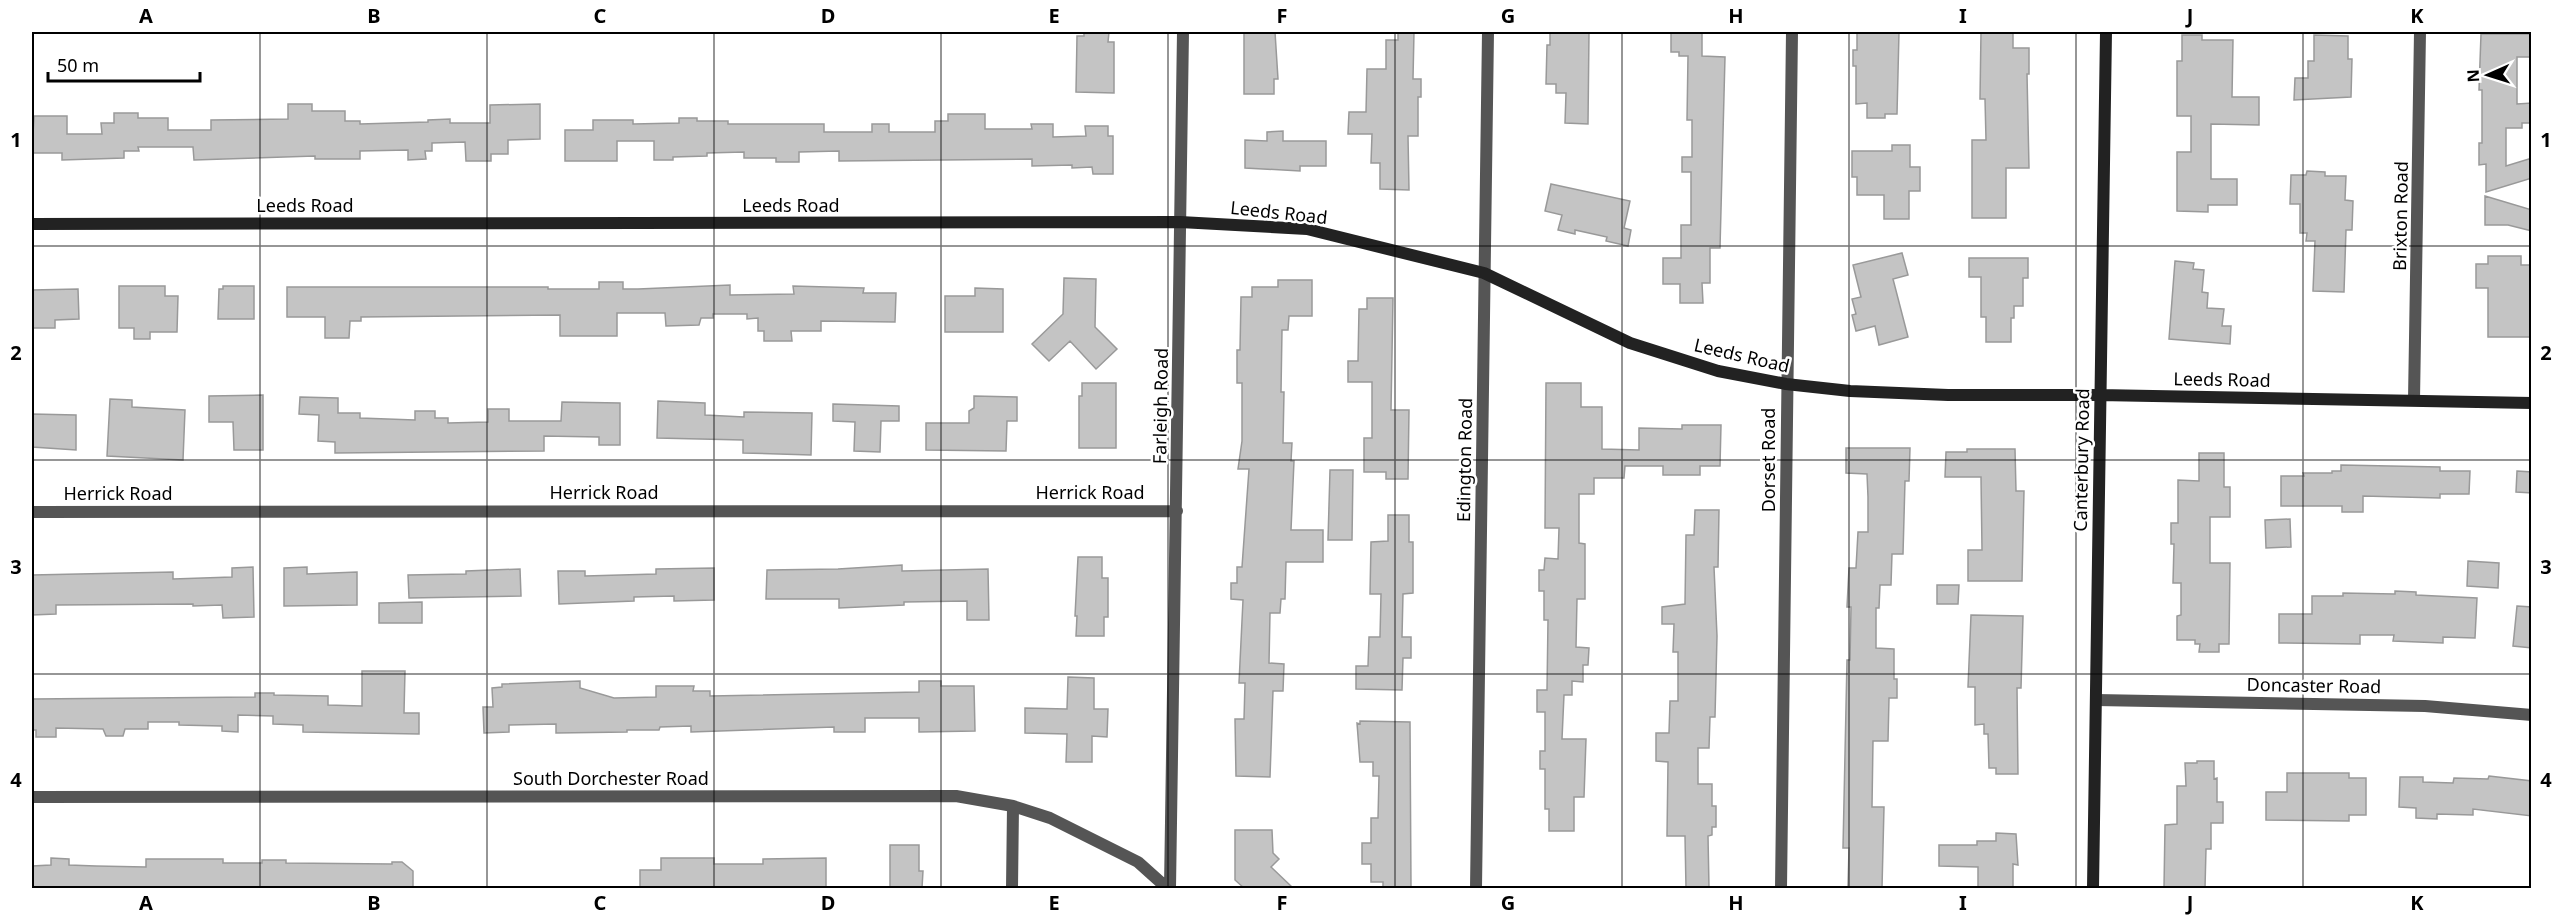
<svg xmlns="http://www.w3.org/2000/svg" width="2563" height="920" font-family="'Noto Sans',sans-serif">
	<rect width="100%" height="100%" fill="#fff"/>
	<!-- building -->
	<path fill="#c4c4c4" stroke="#999" stroke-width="1.5" d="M1084,32H1109L1108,42H1114V93L1076,92L1077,36H1084Z
		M1244,32H1275L1278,79H1274V94H1244Z
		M1398,32H1414L1413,79H1421V97H1418V136H1408L1409,190L1380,189V163H1371L1372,134H1348L1349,112H1366L1367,69H1386V40H1398Z
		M1550,32H1589L1588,124L1565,123L1566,93H1556V84H1546L1547,45H1550Z
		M1671,32H1702V56L1725,57L1720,248H1710V283H1702L1703,303H1680V284H1663V258H1681V225H1691V172H1682V157H1692V120H1687L1688,56H1679V52H1671Z
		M1857,32H1899L1897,114H1885V118H1867V103L1856,104V66H1853V50H1857Z
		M1981,32H2013V48H2029V74H2027L2029,168H2006V218H1972V140H1986L1985,99H1980Z
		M2481,34H2529L2532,36V57H2517V104L2532,103V123H2522V128H2506V166L2532,158V178L2486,192V164L2479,165V143H2482V90H2479Z
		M2182,35H2202V40H2233L2232,97H2259V125L2211,124V179H2237V205H2208V212L2177,211V152H2191V116H2177V61H2182Z
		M2314,35L2348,36V59H2352L2351,97L2294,100L2295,78H2308V61H2314Z
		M288,104H312V111H345V121H360V124L428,122V120L450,119V123H490V105L540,104V139L508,140V154H491V161H466L465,142L432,143V151H425L426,159L408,160V150L360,151V159H315V156L194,160L193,147H138L139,151H124V158L62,160V153H32L34,116H67V134H102L101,123H114V113H138V118H168V130H211V120L288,119Z
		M948,114H985V129H1032L1031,124H1053V137L1086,136L1085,126H1108V136H1113V174H1093L1092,167L1072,168V165L1032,166V159L839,161V151L799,152V162H776V158H744V152L707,153V156L673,157V160H654V141H617V161H565V130H593V120H633V124L679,123V118H697V121H728V124H824V132H872V124H889V132H935V121H948Z
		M1283,131V141H1326V166H1300V171L1245,168V140L1267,141V132Z
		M1892,145H1910V167H1920V191H1909V219H1884V195H1857V177H1852V151H1892Z
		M2307,171L2325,172V176H2346L2345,200L2353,201L2352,230H2346L2344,292L2313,291L2315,241H2306L2307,233H2300V204H2290L2291,175H2306Z
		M1551,184L1630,201L1624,228L1631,230L1628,246L1606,241L1607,237L1575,230V234L1558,230L1562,215L1545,211Z
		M2485,196L2532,210V231L2508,225H2485Z
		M1902,253L1908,275L1893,279L1908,337L1879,345L1875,326L1856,331L1852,315L1856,314L1852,299L1861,297L1853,265Z
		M2488,256H2521V265H2532V337H2488V288H2476V264H2488Z
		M1969,258H2028V278H2023V306H2014V318H2011V342H1986V317H1981V277H1969Z
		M2175,261L2194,263L2193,269L2204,270L2202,292L2208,293L2207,308L2224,309L2222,326H2231L2230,344L2169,339Z
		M1064,278L1096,279L1095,327L1117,349L1096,369L1070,341L1049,361L1032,344L1063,314Z
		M1278,280H1312V316H1289L1288,330H1282L1281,392H1284L1283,443H1292L1291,461H1294L1291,530H1323V562H1286L1285,599H1281L1280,613H1270L1269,663L1284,664L1283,691H1273L1270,777L1236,776L1235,719H1244L1245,683H1239L1243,600L1231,599V583H1237V567H1242L1249,469H1238L1242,441V383H1237V350H1240L1241,297H1252V287H1278Z
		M599,282H623V289H638L730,285V295L794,294L793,286L864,288L863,293H896L895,322L821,321V331H791L792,341H764V331H758V318L747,319V314H713V318H701L699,325L666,326L665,313H617V336H560V315L361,317V321H350L349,338H325V317H287V287H548V289H599Z
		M119,286H165V296H178L177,332H150V339H134V328H119Z
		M223,286H254V319H218L219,289H223Z
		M975,288L1003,289V332H945V296H975Z
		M78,289L79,319L55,320V328H32V290Z
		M1367,298H1393L1391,410H1409L1408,479H1386V472H1364V438H1372V382H1348V361H1358L1359,309H1367Z
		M1082,383H1116V448H1079V396H1082Z
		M1546,383H1581V407H1602V449L1639,450V428L1682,429V425H1721L1720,466H1700V475H1663V466H1625L1624,478H1594V494H1579V543L1585,544V599H1577L1576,647L1589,648L1588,665H1583V682L1572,681V695H1564L1562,739H1586L1584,797H1574V831H1549V809H1545V769H1540V751H1545V712H1537V690H1547L1548,620H1544V591H1539V570H1544L1545,558L1558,559L1559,528H1545Z
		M263,395V450H234L233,422H209V396Z
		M974,396L1017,397V421H1007L1006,451L926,450V423H969V411L974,408Z
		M300,397L338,398V413H360V418L415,420V411H435V418H448V423L488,422V409H509V421H561L562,402L620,403V445H599V437L544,436V451L335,453V442L318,441L319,415L299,414Z
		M110,399L132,400V407L185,410L183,460L107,456Z
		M658,401L705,403V415L744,417V412L812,413L811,455L743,453V440L657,438Z
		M833,404L899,406V421H881L880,452L854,451L855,422L833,421Z
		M32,414L76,415V450L32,447Z
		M1846,448H1910L1909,481H1905L1903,554H1892L1891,585H1880L1879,608H1876V648L1894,649V679H1897V698H1889L1888,741H1873L1872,807H1884L1882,888L1848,887L1849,848H1843L1847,660H1850L1851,607H1847L1849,568H1856L1858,532H1868V497L1867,474L1846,473Z
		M1967,449H2015L2016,491H2024L2022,581H1968V550H1982L1981,477H1945L1946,452H1967Z
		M2199,453H2224V487H2230V517H2210V563H2230L2229,644H2219V652H2199L2200,644H2195V640H2177V616L2181,615V583H2173L2174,544H2171V523H2178V480L2199,481Z
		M2341,465L2440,467V471H2470L2469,494H2440V498L2363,496V512H2342V506H2281V476H2304L2303,473H2332V471H2341Z
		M1330,470H1353L1352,540H1328Z
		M2517,471L2532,472V493L2516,492Z
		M1695,510H1719L1718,567H1714L1717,636L1715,717H1710L1709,748H1698V784H1712V806H1716V827H1712V835L1708,836L1709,888H1686L1685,836H1667L1668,762L1656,761V733H1669L1670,701H1678V652H1673L1674,624H1662V607L1685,604L1686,535H1694Z
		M1388,515H1409V542H1413V593L1403,594L1402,637H1411V658H1403L1402,690L1356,689V666H1368L1369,637H1380L1381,594H1370L1371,542L1388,541Z
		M2290,519L2291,547L2266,548L2265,520Z
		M1078,557H1102V578H1108V617H1104V636H1076L1077,616H1075Z
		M2468,561L2499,563L2498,588L2467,586Z
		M902,565V571L988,569L989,620H967V601L904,602V605L839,608V599H766L767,570L838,569Z
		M253,567L254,617L223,618L222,605L193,606V604L56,605V614L32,615V575L173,572V579L232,577V568Z
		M307,567V574L357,572V605L284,606V568Z
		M714,568V600L674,601V596L634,597V601L559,604L558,571H585V576L656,574V569Z
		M520,569L521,596L409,598L408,575L466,574V571Z
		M1937,585H1959L1958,604H1937Z
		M2395,591L2416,592V595L2477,598L2475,638L2443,637V643L2393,641L2394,635H2360V644L2279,643V614H2312V596H2343V593L2395,594Z
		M422,602V623H379V603Z
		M2517,606L2532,607V648L2513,646Z
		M1971,615L2023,616L2021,688H2017L2018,774H1996V768H1989L1988,734H1984V724L1975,725V687H1968Z
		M362,671H405L404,713H419V734L303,732V725L273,724V716L238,715V732L222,731V726L179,725V722H148V729H125L123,736H106L103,729L56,728V737H36V730H32V699L255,697V693H274V695L328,696V705L362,706Z
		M1068,677L1094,678V709H1108L1107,737L1092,736V762H1066L1067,734L1025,733V708L1067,709Z
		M580,681V688L614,698L656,697V686H694L693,691H710V696L919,692V681H941V686H974L975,731L919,732V718H865V732H834V727L691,732V726L660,727L659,730H627V732L556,733V724L509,725V732L484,733L483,707H493L492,688L502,687V684Z
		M1360,721L1410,722L1411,888H1383V882H1371V864H1362V843H1371V818H1378L1379,776H1373V762H1360L1357,723L1360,724Z
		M2197,761H2214V779L2217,778V802H2223V823H2211V849H2206L2205,888H2164L2165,825L2177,824V786H2186L2185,763H2197Z
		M2287,773H2349V778H2366V815H2349V821L2266,820V792H2287Z
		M2489,776L2532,781V816L2473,809V815L2437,814V819L2416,818V808L2399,807L2400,777H2423V782L2453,783L2454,778L2488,779Z
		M1235,830H1272L1273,853L1279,859L1271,867L1293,888H1244L1235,880Z
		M1996,833L2016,834L2018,865L2013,864V888H1978V867L1939,866V845H1977V841H1996Z
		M890,845H919V871H923L922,888H890Z
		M51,858L69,859V865L96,866L146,867V859H223V863H262V860H286V863L392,864V862H402L413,871V888H32V866L51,865Z
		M661,858H714V864H763V859L826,858V888H640V870H661Z"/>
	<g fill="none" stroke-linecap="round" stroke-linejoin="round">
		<!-- street -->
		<path stroke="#555" stroke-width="12" d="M2414,400L2420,32
			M32,512L1177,511
			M2096,700L2425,706L2532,715
			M32,797L956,796L1013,806L1050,818L1138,862L1167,888
			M1012,888L1013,806
			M1170,888L1183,32
			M1476,888L1488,32
			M1781,888L1792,32"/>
		<!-- secondary -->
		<path stroke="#222" stroke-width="12" d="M32,224L1180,222L1307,229L1484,273L1630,343L1718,371L1786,384L1850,391L1948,395H2099L2532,403
			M2093,888L2106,32"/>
	</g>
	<!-- grid -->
	<path fill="none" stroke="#000" stroke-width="1.5" stroke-opacity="0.55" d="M260,32V888M487,32V888M714,32V888M941,32V888M1168,32V888M1395,32V888M1622,32V888M1849,32V888M2076,32V888M2303,32V888M32,246H2532M32,460H2532M32,674H2532"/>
	<g text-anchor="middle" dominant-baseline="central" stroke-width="5" stroke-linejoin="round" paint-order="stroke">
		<!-- street labels -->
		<g font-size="18" fill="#000" stroke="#fff">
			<text x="305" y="205">Leeds Road</text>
			<text x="791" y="205">Leeds Road</text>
			<text transform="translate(1279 212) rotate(6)">Leeds Road</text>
			<text transform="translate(2400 216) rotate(-89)">Brixton Road</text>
			<text transform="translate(1742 355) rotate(13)">Leeds Road</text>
			<text transform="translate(2222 379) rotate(1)">Leeds Road</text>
			<text transform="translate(1160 406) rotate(-89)">Farleigh Road</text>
			<text transform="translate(1464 460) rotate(-89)">Edington Road</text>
			<text transform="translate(1768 460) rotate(-90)">Dorset Road</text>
			<text transform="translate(2081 460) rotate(-89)">Canterbury Road</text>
			<text x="604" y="492">Herrick Road</text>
			<text x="1090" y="492">Herrick Road</text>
			<text x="118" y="493">Herrick Road</text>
			<text transform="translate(2314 685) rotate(1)">Doncaster Road</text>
			<text x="611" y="778">South Dorchester Road</text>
		</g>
	</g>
	<!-- border -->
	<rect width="2563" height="920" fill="none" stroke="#ffffff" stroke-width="66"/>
	<!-- north arrow -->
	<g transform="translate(2488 75) rotate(267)" stroke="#ffffff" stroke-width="4.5" paint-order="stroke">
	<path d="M0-4.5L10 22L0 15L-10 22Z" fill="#000000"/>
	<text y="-9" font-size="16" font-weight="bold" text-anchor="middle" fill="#000000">N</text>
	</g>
	<!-- scale -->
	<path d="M48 72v9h152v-9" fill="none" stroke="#000000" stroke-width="3"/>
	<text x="57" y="72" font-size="18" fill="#000000" stroke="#ffffff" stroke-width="4.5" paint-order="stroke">50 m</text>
	<rect x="33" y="33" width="2497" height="854" fill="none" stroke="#000" stroke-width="2"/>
	<g font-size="20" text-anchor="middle" font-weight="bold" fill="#000">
		<text x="146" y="23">A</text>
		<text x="374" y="23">B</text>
		<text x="600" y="23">C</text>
		<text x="828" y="23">D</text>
		<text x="1054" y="23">E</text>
		<text x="1282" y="23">F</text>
		<text x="1508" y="23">G</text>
		<text x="1736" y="23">H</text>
		<text x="1963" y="23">I</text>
		<text x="2190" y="23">J</text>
		<text x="2417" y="23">K</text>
		<text x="16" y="147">1</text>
		<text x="2546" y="147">1</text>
		<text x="16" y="360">2</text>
		<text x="2546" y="360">2</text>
		<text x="16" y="574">3</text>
		<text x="2546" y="574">3</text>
		<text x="16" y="787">4</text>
		<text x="2546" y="787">4</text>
		<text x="146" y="910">A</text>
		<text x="374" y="910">B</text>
		<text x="600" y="910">C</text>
		<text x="828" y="910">D</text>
		<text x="1054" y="910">E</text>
		<text x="1282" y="910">F</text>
		<text x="1508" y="910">G</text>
		<text x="1736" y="910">H</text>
		<text x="1963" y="910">I</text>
		<text x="2190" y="910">J</text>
		<text x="2417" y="910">K</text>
	</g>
</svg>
